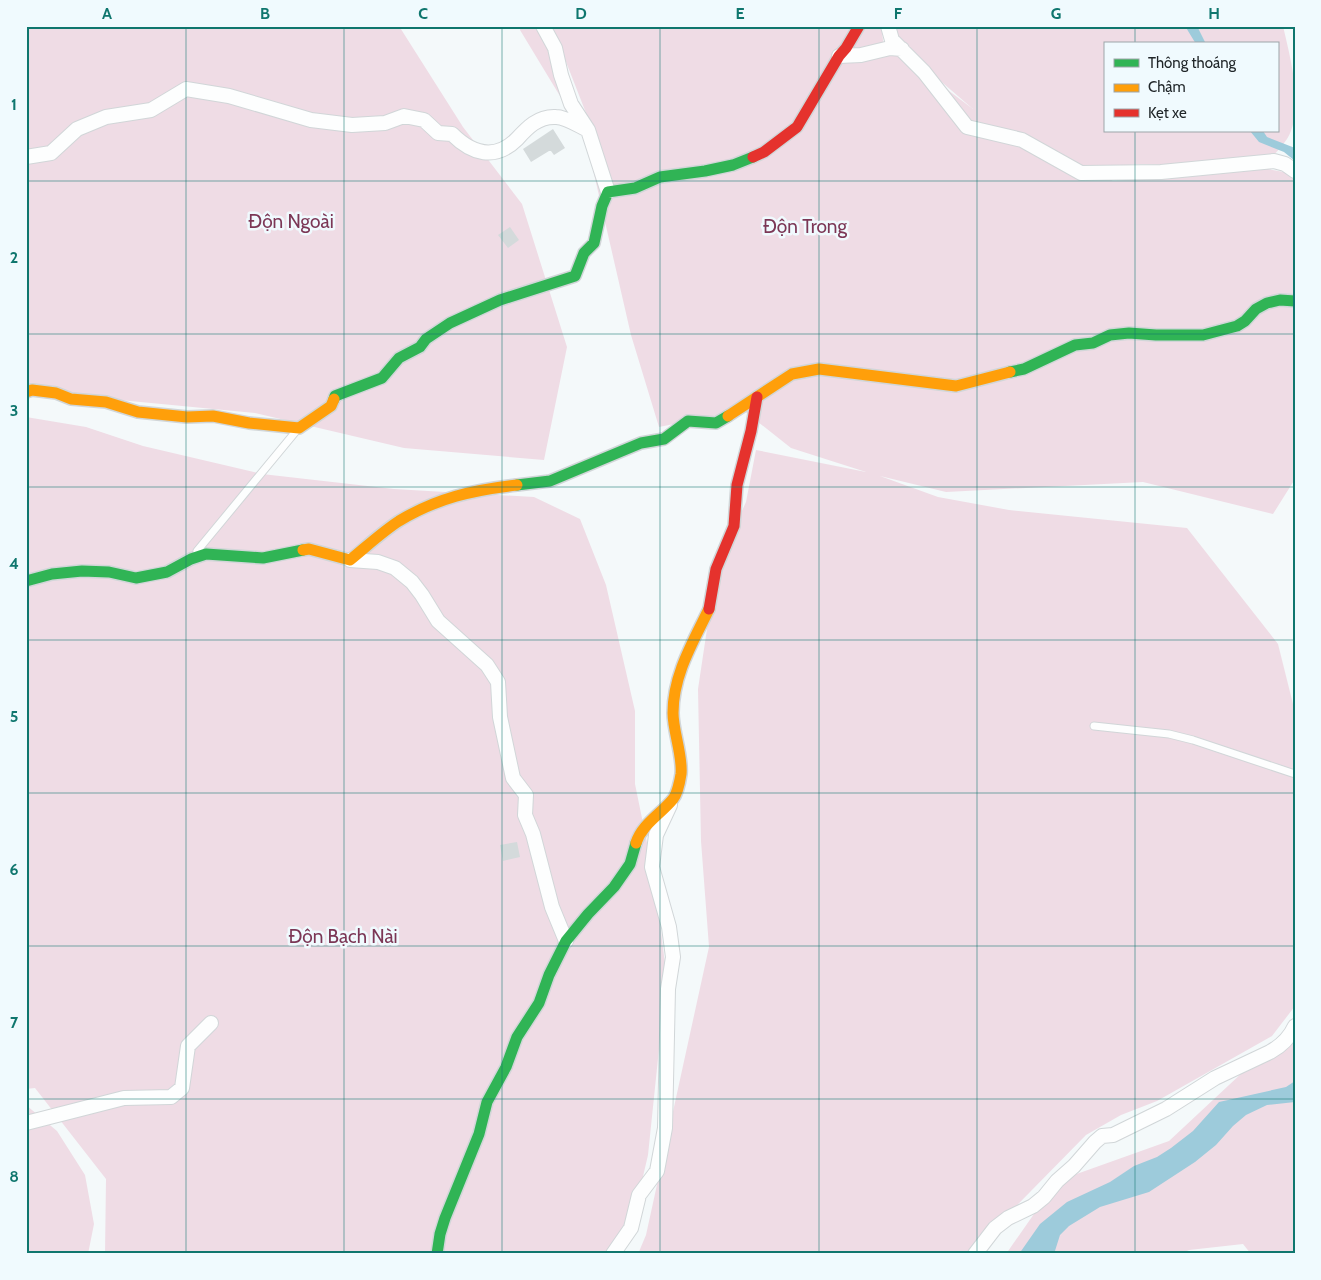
<svg xmlns="http://www.w3.org/2000/svg" width="1321" height="1280" font-family="Cabin,sans-serif">
	<rect width="100%" height="100%" fill="#f4f9fa"/>
	<!-- green -->
	<path fill="#efdce5" fill-rule="evenodd" d="M26,26H399L463,127L522,204L567,347L544,460L404,448L255,413L26,391Z
		M521,26H543L561,75L595,136L552,26H881L884,47L901,48L885,26H1283C1290,57 1305,110 1287,139C1280,149 1270,159 1262,168L1289,173L1295,177V479L1273,514L1143,482L946,492L880,476L938,497L1009,510L1187,528L1278,644L1295,712V1006L1272,1036L1157,1101L1121,1115L1086,1135L969,1254H638L646,1235L709,947L701,841L698,689L716,569L746,502L756,450L866,472L791,448L743,410L659,427L631,335L586,139L520,30ZM1105,44H1277V131H1105ZM908,53L973,109L924,72ZM1138,164L1256,168V169L1113,181L1094,169Z
		M26,417L86,427L143,446L262,474L394,489L534,497L580,519L606,585L635,711V784L655,882L668,989L659,1049L648,1155L631,1228L613,1254H105L106,1179L35,1088L26,1089Z
		M1295,1036V1254H1251L1243,1244L1189,1250L1181,1254H1006L1057,1181L1169,1141L1259,1057Z
		M26,1105L57,1131L85,1175L94,1224L88,1254H26Z"/>
	<!-- water -->
	<path fill="#9dcbdb" d="M1185,26H1197L1206,44H1196Z
		M1250,131H1263L1267,137L1295,148V161L1284,152L1259,142Z
		M1295,1081V1102L1267,1105L1246,1115L1233,1126L1216,1145L1195,1162L1149,1192L1100,1207L1069,1226L1060,1235L1054,1254H1019L1040,1224L1067,1202L1110,1182L1134,1166L1157,1157L1171,1148L1193,1131L1219,1102L1286,1087Z"/>
	<!-- building -->
	<path fill="#d4dadb" d="M553,129L565,148L554,155L551,151H549L531,162L523,149Z
		M510,227L519,240L508,248L498,235Z
		M517,842L520,857L503,861L500,845Z"/>
	<g fill="none" stroke-linecap="round" stroke-linejoin="round">
		<!-- lane casing -->
		<g stroke="#d1d6d8" stroke-width="9">
			<path id="lane" d="M197,551L297,430
				M1094,726L1169,734L1193,740L1295,774"/>
		</g>
		<!-- street casing -->
		<g stroke="#d1d6d8" stroke-width="16">
			<path id="street" d="M543,26L555,48L561,75L571,104L588,130L608,192
				M888,26L892,40L924,72L967,127L1022,140L1081,173L1161,172L1274,161L1285,164L1295,171
				M839,56L861,55L890,48L902,49
				M26,157L51,153L77,129L106,117L151,110L186,89L229,96L311,120L352,125L385,123L404,116L424,120L438,133L452,134C472,154 495,161 517,139C527,128 538,116 556,117C566,117 579,126 588,130
				M350,560L378,562L395,568L412,582L422,595L438,621L487,665L498,682L500,717L513,778L526,795L525,815L533,834L552,907L566,941
				M26,1123L124,1098L171,1097L182,1088L188,1046L211,1023
				M613,1254L631,1228L639,1195L657,1171L665,1128L668,989L673,957L669,927L652,867L656,835L670,805
				M975,1254L995,1228L1008,1218L1033,1206L1044,1197L1057,1181L1074,1166L1095,1142L1102,1136L1113,1135L1166,1109L1215,1078L1270,1052C1281,1046 1290,1037 1295,1026"/>
		</g>
		<!-- fast casing -->
		<g stroke="#d1d6d8" stroke-width="14">
			<path id="fast" d="M1010,372L1024,369L1075,345L1093,343L1110,335L1129,333L1156,335H1203L1237,326L1245,321L1256,309L1267,303L1280,300L1295,301
				M334,399L335,396L382,378L399,358L420,347L426,339L450,323L500,300L575,276L584,253L594,243L602,206L608,192L635,188L660,177L705,171L733,165L753,157
				M517,485L550,481L641,443L664,439L688,421L716,423L728,416
				M26,581L52,574L82,571L109,572L136,578L167,572L191,559L206,554L263,558L303,550
				M437,1254L440,1234L445,1218L479,1134L487,1102L506,1067L517,1037L539,1003L549,975L566,941L588,914L614,887L630,864L636,843"/>
		</g>
		<!-- slow casing -->
		<g stroke="#d1d6d8" stroke-width="14">
			<path id="slow" d="M26,392L32,390L56,393L71,399L106,402L138,412L187,417L213,416L249,423L299,428L331,406L334,399
				M728,416L792,374L819,369L956,386L1010,372
				M303,550L309,549L350,560C366,547 382,532 399,521C437,498 473,490 517,485
				M636,843C642,824 661,814 673,799C677,794 680,781 681,774C683,757 673,731 673,713C673,675 693,642 709,609"/>
		</g>
		<!-- jam casing -->
		<g stroke="#d1d6d8" stroke-width="14">
			<path id="jam" d="M753,157L764,152L797,127L839,56L846,48L859,26
				M709,609L716,569L734,526L737,485L751,431L757,397"/>
		</g>
		<!-- lane -->
		<use href="#lane" stroke="#fdfefe" stroke-width="7"/>
		<!-- street -->
		<use href="#street" stroke="#fdfefe" stroke-width="14"/>
		<!-- fast -->
		<use href="#fast" stroke="#30b455" stroke-width="11"/>
		<!-- slow -->
		<use href="#slow" stroke="#ff9f0a" stroke-width="11"/>
		<!-- jam -->
		<use href="#jam" stroke="#e5322d" stroke-width="11"/>
	</g>
	<!-- grid -->
	<path fill="none" stroke="#0f766e" stroke-width="1" stroke-opacity="0.55" d="M186,26V1254M344,26V1254M502,26V1254M660,26V1254M819,26V1254M977,26V1254M1135,26V44M1135,131V1254M26,181H1295M26,334H1295M26,487H1295M26,640H1295M26,793H1295M26,946H1295M26,1099H1295"/>
	<g text-anchor="middle" dominant-baseline="central" stroke-width="5" stroke-linejoin="round" paint-order="stroke">
		<!-- park labels -->
		<g font-size="19" fill="#7c3756" stroke="#f0fafe">
			<text x="291" y="221">Độn Ngoài</text>
			<text x="805" y="226">Độn Trong</text>
			<text x="343" y="936">Độn Bạch Nài</text>
		</g>
	</g>
	<!-- border -->
	<rect width="1321" height="1280" fill="none" stroke="#f0fafe" stroke-width="55"/>
	<!-- legend -->
	<rect x="1104" y="42" width="175" height="90" fill="#f0fafe" stroke="#9da5a9"/>
	<rect x="1114" y="59" width="25" height="8" fill="#30b455" stroke="#9da5a9"/>
	<text x="1148" y="68" font-size="15" fill="#202629">Thông thoáng</text>
	<rect x="1114" y="84" width="25" height="8" fill="#ff9f0a" stroke="#9da5a9"/>
	<text x="1148" y="92" font-size="15" fill="#202629">Chậm</text>
	<rect x="1114" y="109" width="25" height="8" fill="#e5322d" stroke="#9da5a9"/>
	<text x="1148" y="118" font-size="15" fill="#202629">Kẹt xe</text>
	<rect x="28" y="28" width="1266" height="1224" fill="none" stroke="#0f766e" stroke-width="2"/>
	<g font-size="16" text-anchor="middle" font-weight="bold" fill="#0f766e">
		<text x="107" y="19">A</text>
		<text x="265" y="19">B</text>
		<text x="423" y="19">C</text>
		<text x="581" y="19">D</text>
		<text x="740" y="19">E</text>
		<text x="898" y="19">F</text>
		<text x="1056" y="19">G</text>
		<text x="1214" y="19">H</text>
		<text x="14" y="110">1</text>
		<text x="14" y="263">2</text>
		<text x="14" y="416">3</text>
		<text x="14" y="569">4</text>
		<text x="14" y="722">5</text>
		<text x="14" y="875">6</text>
		<text x="14" y="1028">7</text>
		<text x="14" y="1182">8</text>
	</g>
</svg>
